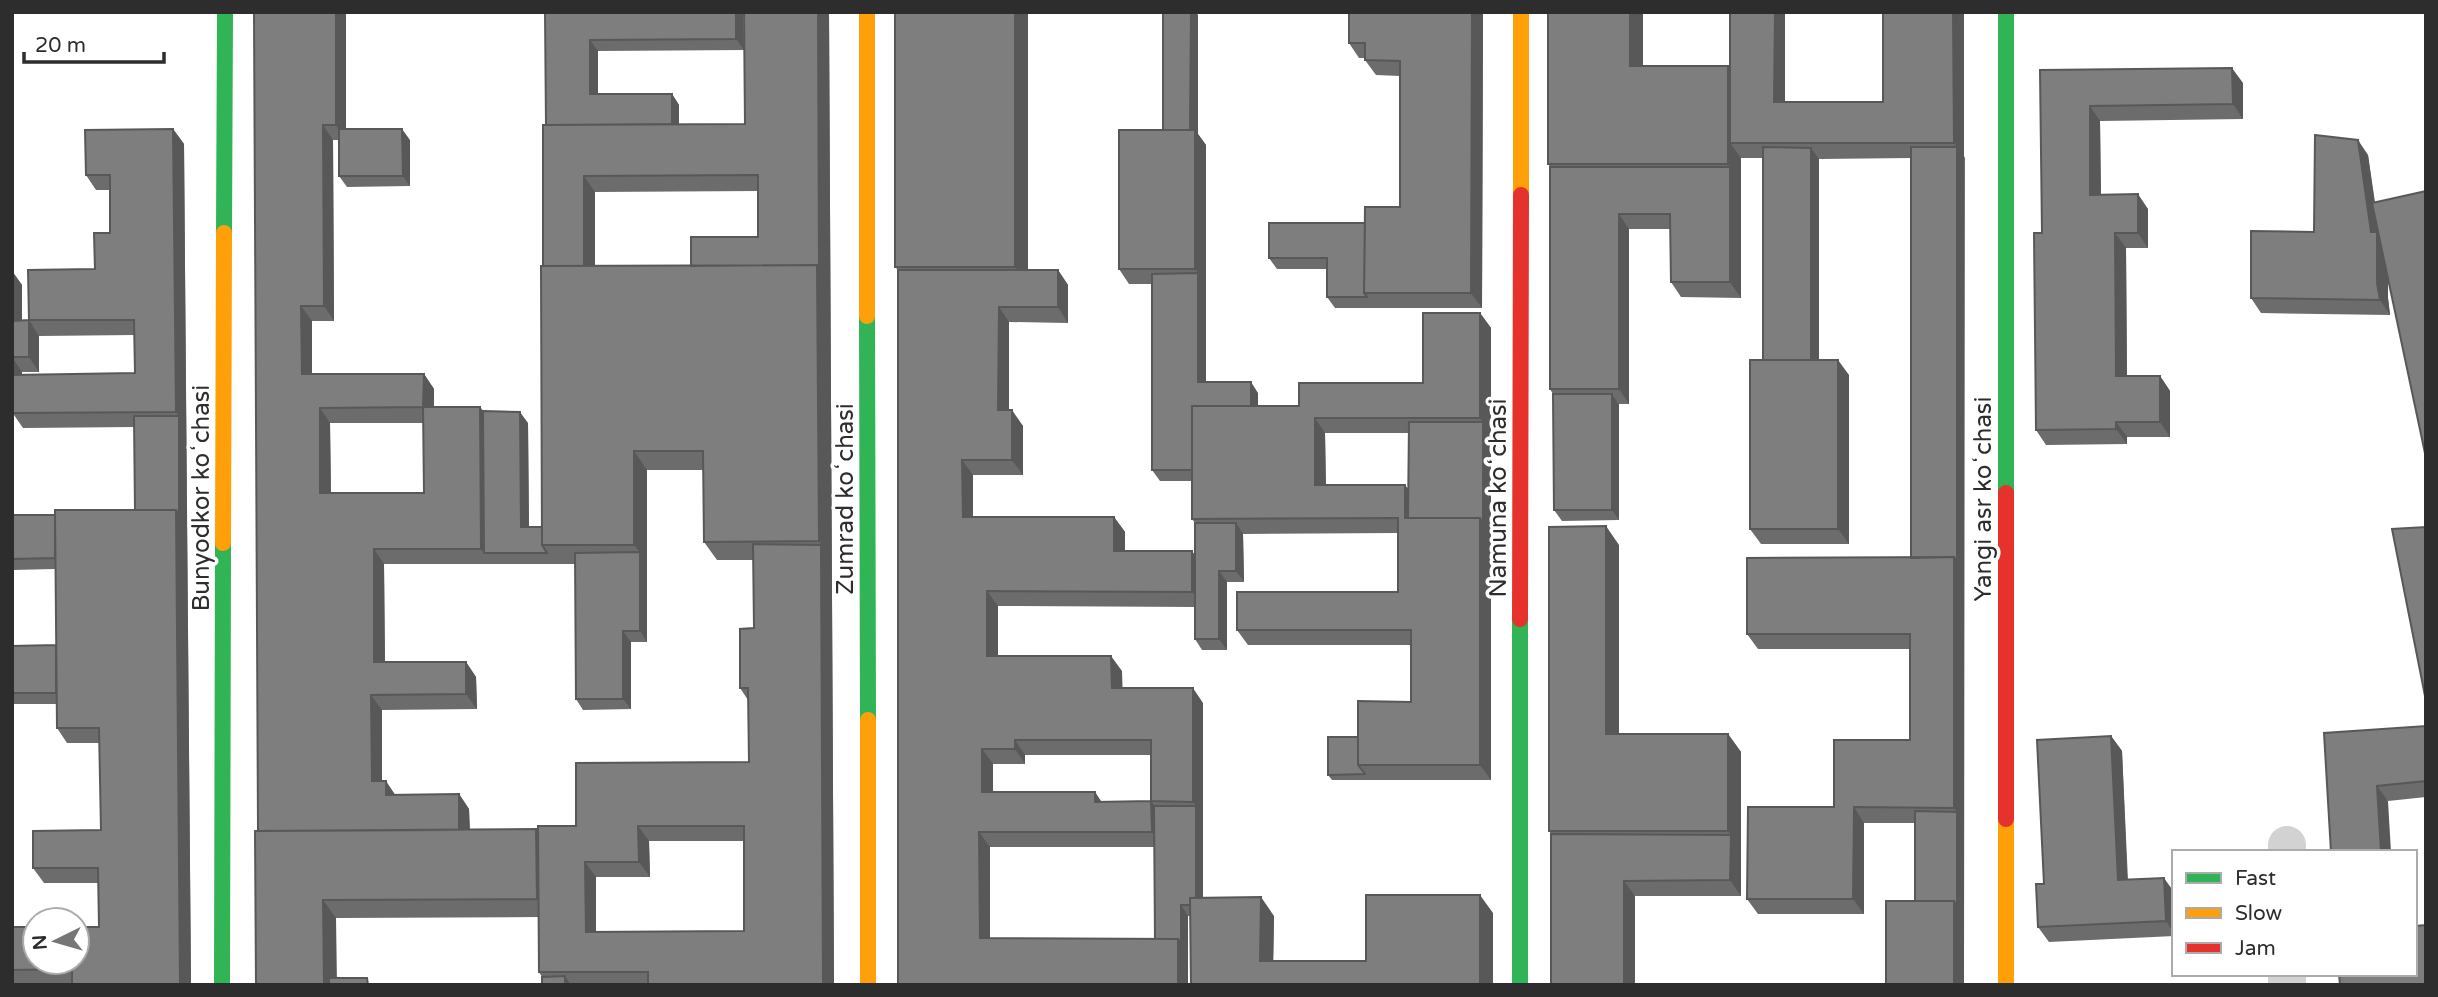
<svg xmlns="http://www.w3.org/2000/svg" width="2438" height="997" font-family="'Varela Round',sans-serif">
	<rect width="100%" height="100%" fill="#fff"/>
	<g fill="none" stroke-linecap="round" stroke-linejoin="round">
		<!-- street -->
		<path stroke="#d2d2d2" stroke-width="38" d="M2287,845V852
			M2287,974V985"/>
		<!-- fast -->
		<path stroke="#30b455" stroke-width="16" d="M2006,12V493
			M224,233L225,12
			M867,316L868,720
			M222,985L223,543
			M1520,985V619"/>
		<!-- slow -->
		<path stroke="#ff9f0a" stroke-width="16" d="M867,12V316
			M1521,195V12
			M223,543L224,233
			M868,720V985
			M2006,819V985"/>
		<!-- jam -->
		<path stroke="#e5322d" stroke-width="16" d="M2006,493V819
			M1520,619L1521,195"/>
	</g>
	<!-- wall -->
	<path fill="#6c6c6c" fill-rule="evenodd" d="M254,12H346V129L410,140V186L347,187L339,176V140H333L334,321H312V374H424L434,389V407H480L483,411L528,423L529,527H542L543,266L546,125L545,12H743L744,50L598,51V94H672L679,105V124H745L744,12H829L834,985H542V977L539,972V917L336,918L256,985L258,831ZM758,191V237L691,266H595V192ZM330,423H424V493H331ZM647,470H703L704,542L717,560H754V628L740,688L748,700L749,762L576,826L538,833L536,829H470L469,809L459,794L395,795L382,781V710L477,709L476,677L466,662H385L384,564H575L576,699L583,710L631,709V642H647ZM649,841H744V931L596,932V877H650Z
		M1028,12V270H1058L1068,285V323L1009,322V410L1023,426V475H973V517H1114L1125,532V551H1192L1195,556V523L1192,519V481H1160L1152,470V284H1129L1119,269L1198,15V134L1206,145V382L1258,393V406H1299L1423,383L1480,313L1491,328V780H1332L1328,775L1358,737L1411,702V645H1248L1237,630L1398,592V533L1243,534L1244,582H1227V650H1202L1195,639V607L998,606V656L1122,671V688L1203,703V897L1274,916L1273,961H1366L1493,913V985H1191L1190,916H1188V985H898V270L895,267ZM1325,433H1409L1408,489L1405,485H1326ZM1025,755H1151V801L1101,802L1095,792H993V764H1025ZM990,847H1154L1155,939L990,938Z
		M1349,12H1482L1483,14L1482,308H1335L1327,297V269H1277L1269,258L1365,223L1400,207V76L1376,75L1365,60V58H1359L1349,43Z
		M1730,12H1785V102H1883V12L1965,158L1964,985L1915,901V823H1864V914H1758L1747,899L1834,807L1910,740V649H1758L1747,634L1911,558V158L1819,159V360L1849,375V544H1761L1750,529L1763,360V158H1741V298L1681,297L1671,282L1670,229H1629V404H1619V520L1562,521L1554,510L1553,394L1550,389V167L1548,164L1643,66H1728L1730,68Z
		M2040,70L2243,83V119L2100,121L2101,194L2148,209V248H2126L2127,376H2160L2170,391V437H2127V444L2046,445L2036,430L2042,233Z
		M173,129L184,144L191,985H12V927H99V883H44L33,868L101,830L100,743H67L57,728V704H12V646L56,645L55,569L12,570V515H55L135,510V427L23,428L14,415H12V271L22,285V321L29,320L95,269L110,233V190H96L86,175ZM134,335L135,373L22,375V372H39V336Z
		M2368,155L2375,202L2388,278V298L2390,315L2261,313L2251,298L2314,232Z
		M1619,545V734H1728L1741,752V896H1635L1551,834L1549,831Z
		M2426,726V797L2388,801L2324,733Z
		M2111,736L2122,751L2128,880L2174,892V936L2049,942L2038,927L2044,884Z"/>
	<!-- shaded-wall -->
	<path fill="#585858" d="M336,12H346V140L336,125Z
		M736,12H743L744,50L736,39Z
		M818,12H829L834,985H823L821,545L819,541L817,265Z
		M1015,12H1028V285L1015,267Z
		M1191,12H1196L1198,15V134L1206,145V393L1198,382V273L1195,269L1190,134Z
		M1472,12H1482L1483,14L1482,308L1471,293Z
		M1630,12H1643V84L1630,66Z
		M1775,12H1785V117L1774,102Z
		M1953,12H1964V985H1954V901L1957,812L1954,808V557L1957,147L1954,143Z
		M590,40L598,51V105L590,94Z
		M1728,66L1741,84L1730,143L1741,158V298L1730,282V167L1728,164Z
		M2232,68L2243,83V119L2233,104Z
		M672,94L679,105V140L672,129Z
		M2090,106L2100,121L2101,210L2090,195Z
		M323,125L333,140L334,321L324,306Z
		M173,129L184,144L187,525L179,514V416L176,412Z
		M402,129L410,140V186L403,176Z
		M2358,140L2368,155L2379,235L2388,247V298L2390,315L2380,300Z
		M1811,148L1819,159V375L1811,364Z
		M584,176L595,192V285L584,269Z
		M2138,194L2148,209V248L2138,233Z
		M1619,214L1629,229V404L1619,389Z
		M2115,233L2126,248L2127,391L2116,376Z
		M1058,270L1068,285V323L1058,307Z
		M12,271L22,285V336L12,321Z
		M301,306L312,321V389L302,374Z
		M999,307L1009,322V426L998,410Z
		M1480,313L1491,328V780L1480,765V518L1483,422L1480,418Z
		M29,320L39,336V372L29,357Z
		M12,357L22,372V390L12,375Z
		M1838,360L1849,375V544L1838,529Z
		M424,374L434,389V423L423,407Z
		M2160,376L2170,391V437L2160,422Z
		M1251,382L1258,393V422L1251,411Z
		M1612,394L1619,405V520L1612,510Z
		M480,407L491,422L484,553L481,549Z
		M320,408L330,423L331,508L320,493Z
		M1012,410L1023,426V475L1012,460Z
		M520,412L528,423L529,538L521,527Z
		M1315,418L1325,433L1326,500L1315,485Z
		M2116,422L2127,437V444L2116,429Z
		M634,451L647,470V642L640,631V552L634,545Z
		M962,460L973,475V532L963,517Z
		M1405,485L1416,500V523L1405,518Z
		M176,510L187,525L191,985H180Z
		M1114,517L1125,532V567L1114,551Z
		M1236,523L1243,534L1244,582L1236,571Z
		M1606,526L1619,545V752L1606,734Z
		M374,549L384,564L385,677L374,662Z
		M1192,551L1202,566L1203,607L1192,592Z
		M1219,571L1227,582V650L1219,639Z
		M987,591L998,606V671L987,656Z
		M623,631L631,642V709L623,699Z
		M1111,656L1122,671L1123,703L1112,688Z
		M466,662L476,677L477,709L466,694Z
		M1193,688L1203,703V916L1196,905V806L1193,802Z
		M371,695L382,710V796L372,781Z
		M1728,734L1741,752V896L1730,880L1731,835L1728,831Z
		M2111,736L2122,751L2128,895L2118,880Z
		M1015,740L1025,755V764L1015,749Z
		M982,749L993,764V807L982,792Z
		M386,781L396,796L386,795Z
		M2377,786L2388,801L2391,852H2381Z
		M1095,792L1105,807L1095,802Z
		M459,794L469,809L470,848L459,833Z
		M1151,801L1162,816V847L1152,832Z
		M1854,807L1864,823V914L1853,899Z
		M638,826L649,841L650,877L639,862Z
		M536,829L549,848L550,917L537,899Z
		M979,832L990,847V954L980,938Z
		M585,862L596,877V947L586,932Z
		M2164,878L2174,892V933L2166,921Z
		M1624,881L1635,896V985H1624Z
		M1480,895L1493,913V985H1480Z
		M1261,897L1274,916L1273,980L1260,961Z
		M323,900L336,918L337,985H324Z
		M1181,905L1188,916V985H1178V939Z
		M565,976L571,985H565Z"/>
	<!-- building -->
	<path fill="#7e7e7e" stroke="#585858" stroke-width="2" fill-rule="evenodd" d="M254,12H336V125H323L324,306H301L302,374H424L423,407H480L481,549H374V662H466V694L371,695L372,781H386V795L459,794V830L258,831ZM423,407L424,493H320V408Z
		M545,12H736V39L590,40V94H672V124L546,125Z
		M744,12H818L819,268L817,265L691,266V237H758V175L584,176V266H543V125L745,124Z
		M895,12H1015V267H895Z
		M1163,12H1191L1190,130H1163Z
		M1349,12H1472L1471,293H1364L1365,207H1400V61L1365,60V43H1349Z
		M1548,12H1630V66H1728V164H1548Z
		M1730,12H1775L1774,102H1883V12H1953L1954,143H1730Z
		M2232,68L2233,104L2090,106V195L2138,194V233H2115L2116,376H2160V422H2116V429L2036,430L2034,233H2042L2040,70Z
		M173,129L176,412L13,413L12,375L135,373L134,320H29L28,270L95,269L94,233H110V175H86L85,130Z
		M339,129H402L403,176H339Z
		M1119,130H1195V269H1119Z
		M2315,135L2358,140L2371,232H2377V283L2380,300L2251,298V231L2314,232Z
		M1763,147L1811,148V360H1763Z
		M1911,147H1957V562L1954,557L1911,558Z
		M1550,167H1730V282H1671L1670,214H1619V389H1550Z
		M2426,191V458L2372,203Z
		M1269,223H1365L1364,293L1367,297H1327V258H1269Z
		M817,265L819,541L704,542L703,451H634V545H542L541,266Z
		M898,270H1058V307H999L998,410H1012V460H962L963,517H1114V551H1192V592L987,591V656H1111L1112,688H1193V802L1151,801V740H1015V749H982V792H1095V802L1151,801L1152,832H979L980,938L1178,939V985H898Z
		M1198,273V382H1251V406H1192V470H1152V274Z
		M1423,313H1480V418H1315V485H1405V518H1480V765H1358V701L1411,702V630H1237V592H1398V518L1192,519V406H1299V383H1423Z
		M29,320V357H12V321Z
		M1750,360H1838V529H1750Z
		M1553,394H1612V510H1554Z
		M483,411L520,412L521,527H542V545L547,553H484Z
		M134,416H179V514L176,510H135Z
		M1409,422H1483V523L1480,518H1408Z
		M55,510H176L180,985H72V969L12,970V927H35V962H77V927H99L98,868H33V831L101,830L99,728H57Z
		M12,515H55V558L12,559Z
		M1195,523H1236V571H1219V639H1195Z
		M1606,526V734H1728V831H1549V527Z
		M2426,527V701L2392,529Z
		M753,544L821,545L823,985H648V972H539L538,826H576V763L749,762L748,688H740V629L754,628ZM638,826H744V931L586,932L585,862H639Z
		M640,552V631H623V699H576L575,553Z
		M1954,557V808L1854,807L1853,899H1747L1748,807H1834V740H1910V634H1747V558Z
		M56,645V693H12V646Z
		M2426,726V781L2377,786L2381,852H2331L2324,733Z
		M2111,736L2118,880L2164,878L2166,921L2038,927L2036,884H2044L2037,740Z
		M1328,737H1358V765L1365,774L1328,775Z
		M1154,806H1196V898H1190V905H1181V943L1178,939H1155Z
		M1915,811L1957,812V906L1954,901H1915Z
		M536,829L537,899L323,900L324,985H256L255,831Z
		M1551,834L1731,835L1730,880L1624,881V985H1551Z
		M1366,895H1480V985H1191L1190,898L1261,897L1260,961H1366Z
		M1886,901H1954V985H1886Z
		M2426,925V985H2340L2339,974H2415V926Z
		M565,976V985H542V977Z
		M329,978H367L368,985H329Z"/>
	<g text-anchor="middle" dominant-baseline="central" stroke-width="7" stroke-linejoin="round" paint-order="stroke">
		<!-- street labels -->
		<g font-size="24" fill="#2d2d2d" stroke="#fff">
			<text transform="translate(201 498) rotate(-90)">Bunyodkor koʻchasi</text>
			<text transform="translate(1498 498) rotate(-90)">Namuna koʻchasi</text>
			<text transform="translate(845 499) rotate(-90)">Zumrad koʻchasi</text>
			<text transform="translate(1983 499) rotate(-90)">Yangi asr koʻchasi</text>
		</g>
	</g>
	<!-- border -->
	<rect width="2438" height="997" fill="none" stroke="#2d2d2d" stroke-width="28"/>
	<!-- legend -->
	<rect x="2172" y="850" width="245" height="126" fill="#ffffff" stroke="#ababab" stroke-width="2"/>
	<rect x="2186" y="873" width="35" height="10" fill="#30b455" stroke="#ababab" stroke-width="2"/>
	<text x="2235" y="885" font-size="21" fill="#2d2d2d">Fast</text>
	<rect x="2186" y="908" width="35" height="10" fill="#ff9f0a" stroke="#ababab" stroke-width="2"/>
	<text x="2235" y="920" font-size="21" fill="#2d2d2d">Slow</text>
	<rect x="2186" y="943" width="35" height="10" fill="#e5322d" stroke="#ababab" stroke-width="2"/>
	<text x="2235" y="955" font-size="21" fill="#2d2d2d">Jam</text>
	<!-- north arrow -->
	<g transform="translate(56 941) rotate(265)"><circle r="33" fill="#ffffff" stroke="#ababab" stroke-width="2"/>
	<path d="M0-5L12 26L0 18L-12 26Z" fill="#767676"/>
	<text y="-10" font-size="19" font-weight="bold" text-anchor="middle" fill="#2d2d2d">N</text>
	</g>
	<!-- scale -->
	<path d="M24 52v10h140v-10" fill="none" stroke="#2d2d2d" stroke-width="3.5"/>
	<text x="35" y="52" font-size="21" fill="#2d2d2d" stroke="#ffffff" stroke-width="5" paint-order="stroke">20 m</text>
</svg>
